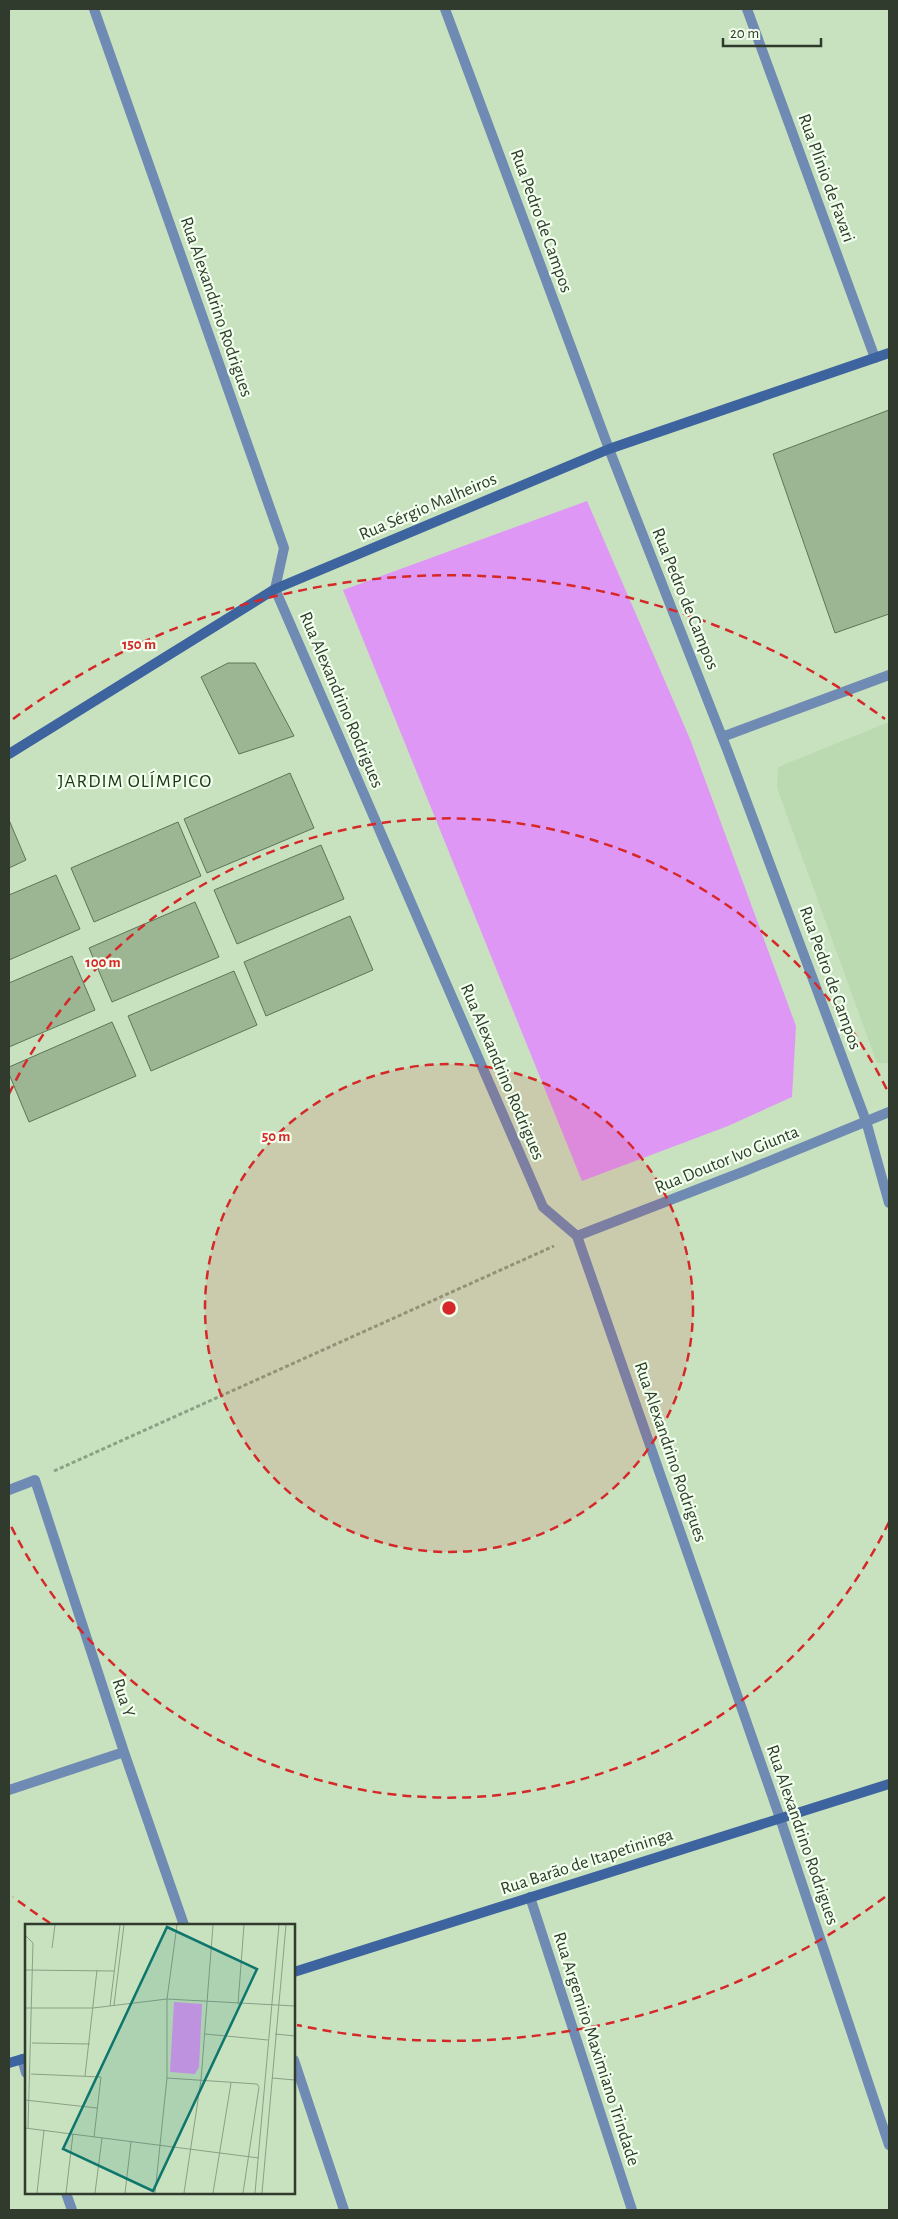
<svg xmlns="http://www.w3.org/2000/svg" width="898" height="2219" font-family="'Alegreya Sans',sans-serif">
	<rect width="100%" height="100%" fill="#c8e2bf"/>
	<!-- built -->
	<path fill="#bbdab1" d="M889,722V1063H877L777,788L778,767Z"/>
	<!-- green -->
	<path fill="#df97f5" d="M587,501L690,739L796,1026L792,1097L728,1126L582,1181L343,590Z"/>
	<!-- building -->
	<path fill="#9cb694" stroke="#5d7556" d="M889,410V614L835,633L773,454Z
		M228,663H255L294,736L239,754L201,677Z
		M290,773L314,828L207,873L184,819Z
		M9,820L26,860L9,868Z
		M178,822L201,876L94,922L71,868Z
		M321,845L344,899L237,944L214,890Z
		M56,875L80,929L9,960V895Z
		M195,902L219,957L112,1002L89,948Z
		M350,916L373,970L266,1016L244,962Z
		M72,956L95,1010L9,1047V983Z
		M234,971L257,1025L151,1071L128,1016Z
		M112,1022L136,1076L29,1122L9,1074V1067Z"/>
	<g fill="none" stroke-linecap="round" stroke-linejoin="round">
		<!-- path -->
		<path stroke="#8ca085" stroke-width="3" stroke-dasharray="4 2.5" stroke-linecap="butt" d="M54,1471L554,1246"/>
		<!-- street -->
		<path stroke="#708bb3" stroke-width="10" d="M94,9L284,548L275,589L543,1207L577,1236L780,1818L889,2145
			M445,9L609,449L728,752L866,1121L889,1203
			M747,9L875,358
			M722,737L889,675
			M577,1236L745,1171L889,1112
			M9,1490L35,1480L124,1752L184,1925
			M9,1790L124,1752
			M530,1897L632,2210
			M22,2059L26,2073
			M294,2060L344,2210
			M66,2193L72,2210"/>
		<!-- secondary -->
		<path stroke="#3d649e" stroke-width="10" d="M9,754L275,589L609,449L889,353
			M294,1972L889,1784
			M9,2063L26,2058"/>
	</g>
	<!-- distance rings -->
	<circle cx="449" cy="1308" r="244" fill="#d62828" fill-opacity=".12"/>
	<g fill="none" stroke="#d62828" stroke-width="2.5" stroke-dasharray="9 6">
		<circle cx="449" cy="1308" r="244"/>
		<path d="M889 1522A489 489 0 0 1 9 1522M9 1094A489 489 0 0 1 889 1094"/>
		<path d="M885 1897A733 733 0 0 1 297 2025M50 1923A733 733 0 0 1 13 1897M13 719A733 733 0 0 1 885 719"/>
	</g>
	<g text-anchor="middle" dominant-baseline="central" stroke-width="4.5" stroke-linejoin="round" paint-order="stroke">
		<!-- street labels -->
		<g font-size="18" fill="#303b2d" stroke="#f1ffed">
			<text transform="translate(826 178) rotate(70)">Rua Plínio de Favari</text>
			<text transform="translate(541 221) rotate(70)">Rua Pedro de Campos</text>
			<text transform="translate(216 307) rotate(71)">Rua Alexandrino Rodrigues</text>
			<text transform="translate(428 507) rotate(-23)">Rua Sérgio Malheiros</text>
			<text transform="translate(685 599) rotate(68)">Rua Pedro de Campos</text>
			<text transform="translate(341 700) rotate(67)">Rua Alexandrino Rodrigues</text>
			<text transform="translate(830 978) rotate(70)">Rua Pedro de Campos</text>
			<text transform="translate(502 1072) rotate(67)">Rua Alexandrino Rodrigues</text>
			<text transform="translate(727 1160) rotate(-22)">Rua Doutor Ivo Giunta</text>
			<text transform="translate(670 1452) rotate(71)">Rua Alexandrino Rodrigues</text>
			<text transform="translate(123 1698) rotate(72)">Rua Y</text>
			<text transform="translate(802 1835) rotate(71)">Rua Alexandrino Rodrigues</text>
			<text transform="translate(587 1862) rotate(-18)">Rua Barão de Itapetininga</text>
			<text transform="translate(596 2049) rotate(72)">Rua Argemiro Maximiano Trindade</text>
		</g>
		<!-- neighbourhood labels -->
		<g font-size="19" letter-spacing="1" fill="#203619" stroke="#f1ffed">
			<text x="135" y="781">JARDIM OLÍMPICO</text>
		</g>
	</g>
	<!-- overview -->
	<g transform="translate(25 1924)">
		<rect width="270" height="270" fill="#c8e2bf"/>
		<path d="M149,78L177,80L174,143L170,150L145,148Z" fill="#df97f5"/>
		<path fill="none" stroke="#8b9f85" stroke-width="1" d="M0,11L8,19L3,204M27,24L30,1M0,46L89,47M213,80L219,1M89,81L99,1M85,82L95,1M0,84H68L142,75L270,82M180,110L243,116M250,110L270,112M7,119L65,120M6,150L76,153L69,213M60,152L72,46M142,154L232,160L234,163L218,269M247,154L270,156M0,176L72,184M0,204L234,234M12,269L19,206M41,269L48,210M70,269L77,214M100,269L106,218M130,269L142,154V75L152,1M159,269L176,156L188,1M188,269L206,159M230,269L254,1M237,269L261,1"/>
		<path fill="#0f766e" fill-opacity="0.15" stroke="#0f766e" stroke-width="2.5" d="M142,3L232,45L128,267L38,225Z"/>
		<rect width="270" height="270" fill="none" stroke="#303b2d" stroke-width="2.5"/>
	</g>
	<circle cx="449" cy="1308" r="8" fill="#d62828" stroke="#f1ffed" stroke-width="2.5"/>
	<g font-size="15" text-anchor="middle" font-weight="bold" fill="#d62828" stroke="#f1ffed" stroke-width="4.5" stroke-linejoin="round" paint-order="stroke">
		<text x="139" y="649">150 m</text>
		<text x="103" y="967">100 m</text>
		<text x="276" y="1141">50 m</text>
	</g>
	<!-- border -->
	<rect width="898" height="2219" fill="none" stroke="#303b2d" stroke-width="20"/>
	<!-- scale -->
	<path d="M723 38v8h98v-8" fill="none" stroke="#303b2d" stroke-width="2.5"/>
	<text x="730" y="38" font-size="15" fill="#303b2d" stroke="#f1ffed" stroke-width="4" paint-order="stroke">20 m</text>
</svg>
